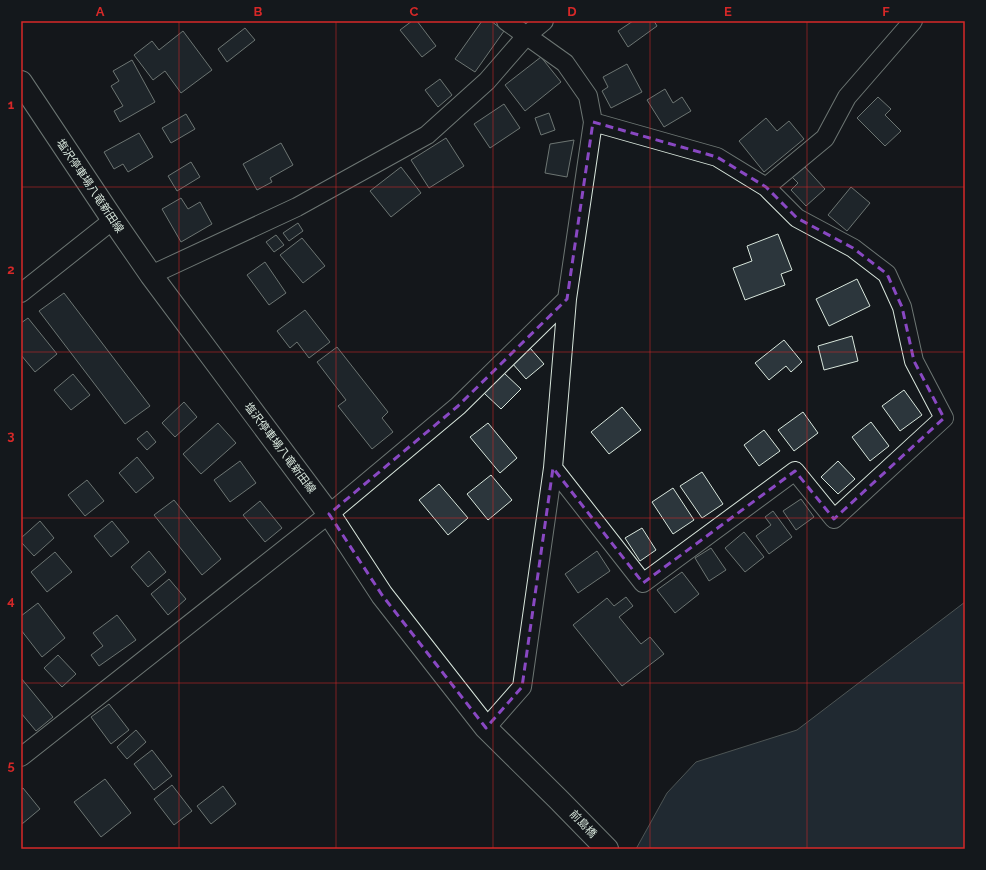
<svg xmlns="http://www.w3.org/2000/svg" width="986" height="870" font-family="Raleway,'Noto Sans JP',sans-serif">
	<rect width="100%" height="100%" fill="#14181c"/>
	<!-- water -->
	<path fill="#2f3f4d" stroke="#939e99" d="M965,602V849H636L667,793L696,762L797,730Z"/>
	<!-- building -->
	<path fill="#2c363c" stroke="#d8e6dc" d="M412,21H417L436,46L422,57L400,30Z
		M482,21H491L504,31L475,72L455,59Z
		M633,21H654L657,26L628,47L618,31Z
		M245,28L255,40L227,62L218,49Z
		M183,31L212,70L181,93L165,71L153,80L134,55L152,41L159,50Z
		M541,57L561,82L525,111L505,85Z
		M132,60L155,102L120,122L114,111L123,106L111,86L119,81L113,71Z
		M627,64L642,92L611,108L602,91L608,87L603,77Z
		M440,79L452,95L438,107L425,90Z
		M665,89L673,103L682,97L691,111L664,127L647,100Z
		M878,97L891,109L885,115L901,131L885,146L857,118Z
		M504,104L520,128L490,148L474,124Z
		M549,113L555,130L541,135L535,118Z
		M186,114L195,129L171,143L162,128Z
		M766,118L777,131L789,121L804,139L764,172L739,141Z
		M139,133L153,157L128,172L123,164L114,169L104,152Z
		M446,138L464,166L429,188L411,160Z
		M574,140L567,177L545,173L550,144Z
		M281,143L293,165L270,178L272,182L257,190L243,164Z
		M191,162L200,177L177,191L168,176Z
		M804,166L825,189L806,206L791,190L798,183L792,177Z
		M401,167L421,193L391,217L370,191Z
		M851,187L870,203L847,231L828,215Z
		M181,198L188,209L200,202L212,224L181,242L162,209Z
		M298,223L303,231L289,241L283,233Z
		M778,234L792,270L781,274L785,285L745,300L733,268L752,261L747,246Z
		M276,235L284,245L274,252L266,242Z
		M302,238L325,266L303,283L280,255Z
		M265,262L286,293L269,305L247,275Z
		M857,279L870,306L829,326L816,299Z
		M64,293L150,406L125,424L39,311Z
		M305,310L330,342L309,358L297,342L290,348L277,331Z
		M28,318L57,354L35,372L21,355V323Z
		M852,336L858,361L824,370L818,346Z
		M784,340L802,362L791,372L786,366L769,380L755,363Z
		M337,347L388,412L382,418L393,432L372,449L338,406L346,400L317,362Z
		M530,348L544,364L526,379L512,363Z
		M504,373L521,389L501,409L484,393Z
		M73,374L90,395L71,410L54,390Z
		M904,390L922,415L900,431L882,406Z
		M184,402L197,417L175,437L162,423Z
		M622,407L641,430L609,454L591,432Z
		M803,412L818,433L794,451L778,430Z
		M871,422L889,446L870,461L852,437Z
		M218,423L236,443L201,474L183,454Z
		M488,423L517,458L500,473L470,437Z
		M764,430L780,451L759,466L744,445Z
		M147,431L156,442L147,450L137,439Z
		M137,457L154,478L136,493L119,473Z
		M240,461L256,483L230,502L214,480Z
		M838,461L855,479L838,494L821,477Z
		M702,472L723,504L702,518L680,486Z
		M491,475L512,500L488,520L467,494Z
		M87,480L104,501L85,516L68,495Z
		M439,484L468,518L448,535L419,500Z
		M673,488L694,520L673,534L652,502Z
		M801,499L814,517L796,530L783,511Z
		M174,500L221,559L202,575L154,515Z
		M260,501L282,528L265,542L243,515Z
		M773,511L792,537L769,554L756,536L771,525L765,517Z
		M40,521L54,538L34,556L21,542V538Z
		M112,521L129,542L111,557L94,536Z
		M642,528L656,550L640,561L625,538Z
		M744,532L764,557L745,572L725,548Z
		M711,548L726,570L709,581L695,558Z
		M149,551L166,572L148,587L131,567Z
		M597,551L610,571L578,593L565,574Z
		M55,552L72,572L47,592L31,572Z
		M682,572L699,594L675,613L657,590Z
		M169,579L186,599L168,615L151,594Z
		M626,597L633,606L619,617L641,644L650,637L664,654L622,686L573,625L607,598L614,606Z
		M38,603L65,638L42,657L21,630V616Z
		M117,615L136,640L99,666L91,655L103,646L93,633Z
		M58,655L76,674L62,687L44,668Z
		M21,678L53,717L36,731L21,713Z
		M109,704L129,730L111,744L91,717Z
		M136,730L146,742L127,759L117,747Z
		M152,750L172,776L154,790L134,764Z
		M105,779L131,813L101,837L74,802Z
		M172,785L192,811L174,825L154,799Z
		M223,786L236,804L211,824L197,806Z
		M23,788L40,809L22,824L21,789Z"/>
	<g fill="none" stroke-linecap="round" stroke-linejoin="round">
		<!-- street casing -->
		<g stroke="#d8e6dc" stroke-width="20">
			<path id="street" d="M766,187L825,138L847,97L913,21
				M151,275L297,207L427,135L487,81L527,35L544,21
				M21,293L113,220
				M553,468L643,583L795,471L834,519L944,418L914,361L902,307L887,274L853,248L797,218L766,187L717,157L593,122
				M486,728L522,687L553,468L567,299L593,122L588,96L565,63L506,21
				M21,757L329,514L458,406L567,299"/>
		</g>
		<!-- secondary casing -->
		<g stroke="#d8e6dc" stroke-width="24">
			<path id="secondary" d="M21,82L113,220L151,275L329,514L382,595L486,728L558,799L607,849"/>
		</g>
		<!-- street -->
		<use href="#street" stroke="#14181c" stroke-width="18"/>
		<!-- secondary -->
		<use href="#secondary" stroke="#14181c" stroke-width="22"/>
	</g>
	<!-- marked area -->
	<path d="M0 0H986V870H0ZM593,122L717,157L766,187L797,218L853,248L887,274L902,307L914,361L944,418L834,519L795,471L643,583L553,468L522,687L486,728L382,595L329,514L458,406L567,299Z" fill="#14181c" fill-opacity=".55" fill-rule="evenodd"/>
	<path fill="none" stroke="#8948c3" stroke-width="3" stroke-dasharray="8 5" stroke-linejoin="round" d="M593,122L717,157L766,187L797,218L853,248L887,274L902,307L914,361L944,418L834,519L795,471L643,583L553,468L522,687L486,728L382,595L329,514L458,406L567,299Z"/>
	<!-- grid -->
	<path fill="none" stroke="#d62828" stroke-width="1" stroke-opacity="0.55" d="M179,21V849M336,21V849M493,21V849M650,21V849M807,21V849M21,187H965M21,352H965M21,518H965M21,683H965"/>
	<g text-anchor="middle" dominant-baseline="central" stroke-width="3" stroke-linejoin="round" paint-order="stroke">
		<!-- street labels -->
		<g font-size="11" fill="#d8e6dc" stroke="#14181c">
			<text transform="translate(90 186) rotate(56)">塩沢停車場八竜新田線</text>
			<text transform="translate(280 448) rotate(53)">塩沢停車場八竜新田線</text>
			<text transform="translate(583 824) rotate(46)">前島橋</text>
		</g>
	</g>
	<!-- border -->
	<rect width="986" height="870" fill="none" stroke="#14181c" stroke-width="44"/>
	<rect x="22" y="22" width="942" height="826" fill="none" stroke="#d62828" stroke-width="1.5"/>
	<g font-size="13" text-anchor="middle" font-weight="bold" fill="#d62828">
		<text x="100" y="16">A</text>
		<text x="258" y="16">B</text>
		<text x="414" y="16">C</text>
		<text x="572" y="16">D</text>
		<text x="728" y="16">E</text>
		<text x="886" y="16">F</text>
		<text x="11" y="109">1</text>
		<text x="11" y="274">2</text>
		<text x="11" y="440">3</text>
		<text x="11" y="605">4</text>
		<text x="11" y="770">5</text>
	</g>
</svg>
